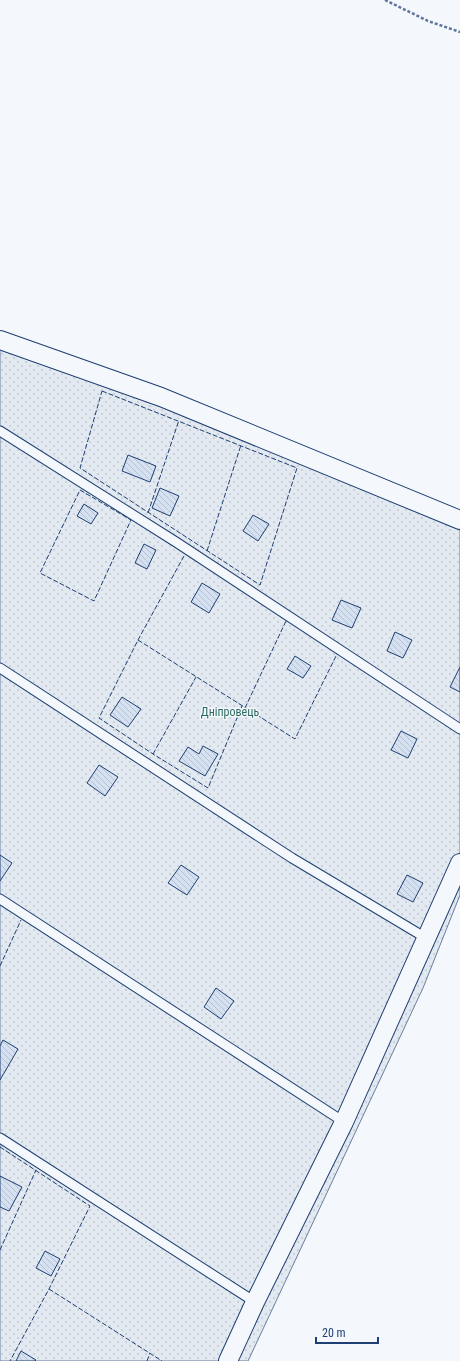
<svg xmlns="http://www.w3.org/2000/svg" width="460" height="1361" font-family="'Roboto Condensed',sans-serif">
	<defs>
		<pattern id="garden-dots" width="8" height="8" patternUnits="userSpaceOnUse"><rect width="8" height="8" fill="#e3e9f0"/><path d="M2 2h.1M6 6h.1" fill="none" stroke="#c2c9d1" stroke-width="1.8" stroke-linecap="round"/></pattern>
		<pattern id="building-back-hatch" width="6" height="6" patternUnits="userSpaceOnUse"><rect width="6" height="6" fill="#d5e0f0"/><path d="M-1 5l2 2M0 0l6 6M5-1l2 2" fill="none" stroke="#b6c1d1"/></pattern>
	</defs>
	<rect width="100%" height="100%" fill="#f4f7fb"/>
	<!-- garden -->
	<path fill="url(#garden-dots)" stroke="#687fa3" d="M0,350L180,413L460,530V895L423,988L248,1361H0Z"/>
	<!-- building -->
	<path fill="url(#building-back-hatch)" stroke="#1d3f73" d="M128,455L156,466L150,482L122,471Z
		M160,488L179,496L170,516L152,508Z
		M84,504L98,513L91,524L77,516Z
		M253,515L269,524L258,541L243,531Z
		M144,544L156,550L147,569L135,563Z
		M202,583L220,594L209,613L191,602Z
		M341,600L361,608L352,628L332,620Z
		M395,632L412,640L403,658L387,651Z
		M295,656L311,666L303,678L287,669Z
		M460,667V692L450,687Z
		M122,697L141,709L128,727L110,715Z
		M401,731L417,739L408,758L391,750Z
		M203,746L218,754L205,776L179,761L188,747L199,754Z
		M99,765L118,777L105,796L87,783Z
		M0,855L12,863L0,881Z
		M181,865L199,877L187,895L168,883Z
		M407,875L423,883L413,902L397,894Z
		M216,988L234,1001L221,1019L204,1007Z
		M3,1040L18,1049L0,1080V1046Z
		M0,1176L22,1187L9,1211L0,1207Z
		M45,1251L60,1259L51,1276L36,1268Z
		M21,1351L36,1360L35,1361H16Z"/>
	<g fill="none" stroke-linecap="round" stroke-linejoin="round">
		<!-- lane casing -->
		<g stroke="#1d3f73" stroke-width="11">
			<path id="lane" d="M0,431L176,542L460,729
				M0,668L292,858L426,938
				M0,899L344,1122
				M0,1138L255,1302"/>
		</g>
		<!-- street casing -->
		<g stroke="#1d3f73" stroke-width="20">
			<path id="street" d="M0,340L161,397L460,520
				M228,1361L255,1302L344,1122L460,863"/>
		</g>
		<!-- path -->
		<path stroke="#5e769c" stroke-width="2.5" stroke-dasharray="3 2" stroke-linecap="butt" d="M385,0L428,21L460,32"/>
		<!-- lane -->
		<use href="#lane" stroke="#f4f7fb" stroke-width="9"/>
		<!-- street -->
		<use href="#street" stroke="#f4f7fb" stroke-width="18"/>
		<!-- fence -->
		<path stroke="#1d3f73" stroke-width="1" stroke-dasharray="5 2" stroke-linecap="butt" d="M102,391L297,468L260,585L80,468Z
			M80,490L131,520L94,601L40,573Z
			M148,513L179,420
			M207,551L241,445
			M184,556L138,640L99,718L153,754L208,788L242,706
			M138,640L295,739L337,654
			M245,708L286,621
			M153,754L196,677
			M0,966L21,920
			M0,1147L90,1206L49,1289L10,1361
			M0,1250L36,1170
			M49,1289L162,1361
			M147,1361L150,1353"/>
	</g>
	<g text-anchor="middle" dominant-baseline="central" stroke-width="3" stroke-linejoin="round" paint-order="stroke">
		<!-- park labels -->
		<g font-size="12" fill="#2c6c60" stroke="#f4f7fb">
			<text x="230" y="712">Дніпровець</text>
		</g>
	</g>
	<!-- scale -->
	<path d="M316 1337v6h62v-6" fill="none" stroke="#1d3f73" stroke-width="2"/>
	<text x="322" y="1337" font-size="12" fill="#1d3f73" stroke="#f4f7fb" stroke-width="3" paint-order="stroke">20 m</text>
</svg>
